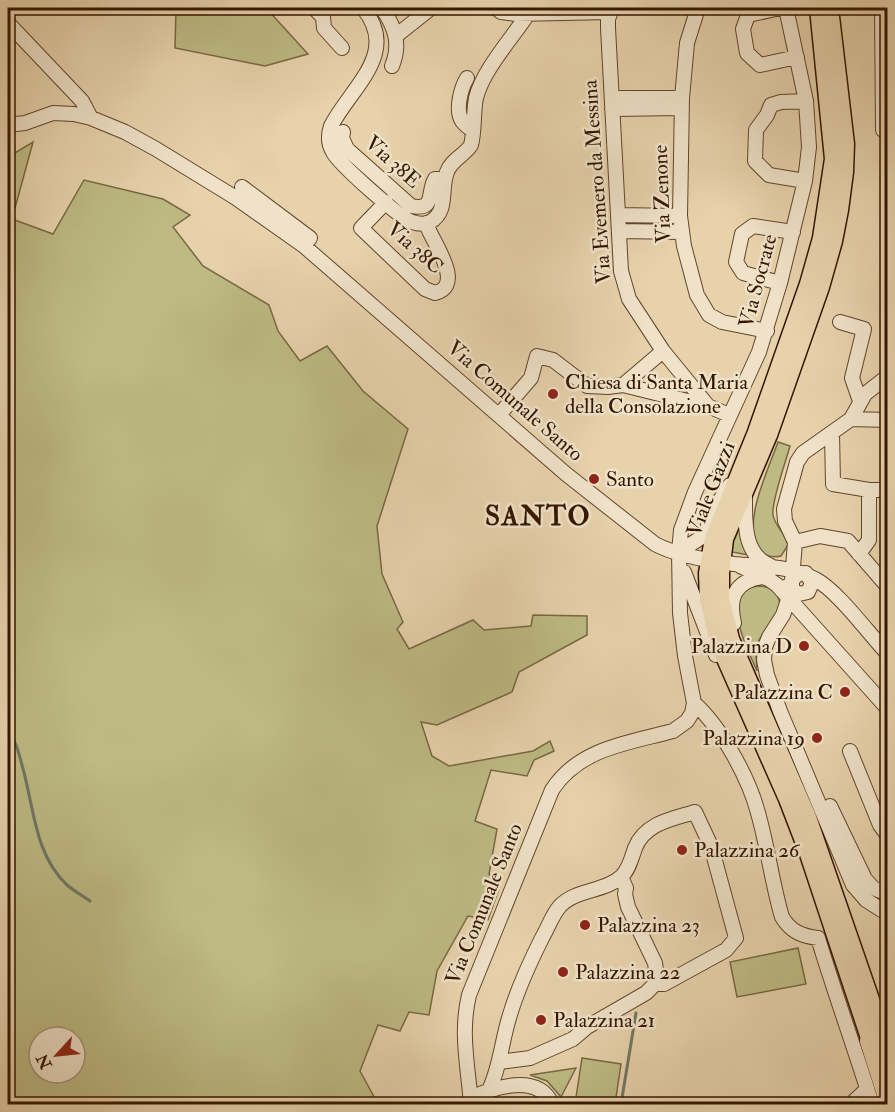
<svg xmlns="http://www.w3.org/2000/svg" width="895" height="1112" font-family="'IM FELL Double Pica',serif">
	<rect width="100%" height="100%" fill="#e7d2ac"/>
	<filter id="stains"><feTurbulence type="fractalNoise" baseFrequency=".00333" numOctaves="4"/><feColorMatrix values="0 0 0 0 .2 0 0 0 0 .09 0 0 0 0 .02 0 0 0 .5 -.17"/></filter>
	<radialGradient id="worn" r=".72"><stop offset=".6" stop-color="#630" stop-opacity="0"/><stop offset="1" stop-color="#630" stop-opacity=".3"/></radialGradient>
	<!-- green -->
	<path fill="#bdba84" stroke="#786842" stroke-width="1.5" fill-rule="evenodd" d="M176,8H266L308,54L265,66L175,48Z
		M33,142L12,219L53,234L84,180L163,199L190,215L173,227L203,266L269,305L278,331L300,361L327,346L363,391L408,429L377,526L382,574L403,622L397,629L409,649L473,620L484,630L531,626L533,615L587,616V635L519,672L512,692L437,725L421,722L432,756L449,766L533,751L550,741L554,751L534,760L527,776L491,770L475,821L497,829L489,874L500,886L488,920L468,916L437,971L429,1015L409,1012L400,1031L378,1025L360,1071L378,1104H8V157ZM39,1037H75V1073H39Z
		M778,442L790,446C786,461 771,502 773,515C775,527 786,533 788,545L781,556C773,558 766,557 760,550C740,526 769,468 778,442Z
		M740,526L742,543L748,555L732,552L733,539Z
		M760,586C773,587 780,595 780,608L759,640L756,652L757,671L745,644L737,619L736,610L741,592L751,587Z
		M798,948L806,984L737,997L730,962Z
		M582,1058L621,1064L615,1104H575Z
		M576,1068L561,1097L547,1081L530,1075Z"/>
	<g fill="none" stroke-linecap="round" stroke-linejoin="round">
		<!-- stream -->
		<path stroke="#6f7766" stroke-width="3" d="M8,732C16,740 19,754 22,765C34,806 34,854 67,885C74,891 83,896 90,901
			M621,1104L636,1013"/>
		<!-- minor casing -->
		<g stroke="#61452b" stroke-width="16">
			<path id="minor" d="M314,8L323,17L324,28L342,48
				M363,8C400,53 352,86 331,126C328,135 328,144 333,152C339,164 400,218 412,222C418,224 424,225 430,222C449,211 440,189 447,172C451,160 465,155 471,145C475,130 473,113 476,98C483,70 512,38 528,14
				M382,8C395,27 401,44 392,66
				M496,8L501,12L516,14L610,12
				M612,8L608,19V28L621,271L629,299L663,351L708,406L729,415
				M698,8L687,43L682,98L680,216L684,246L697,295L709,315L722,322L767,331
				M780,8L748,15L743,29L747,53L760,65L797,57
				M882,8L883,130H888
				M8,23L82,101L91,118
				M397,35L431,8
				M467,78C461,88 455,110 462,121C465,125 469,128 473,131
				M612,98H682
				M612,109L681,108
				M8,125L25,123L53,113L74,114L91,118L125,132L156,149L236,198L304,246L566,474L655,544C675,555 711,561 734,564C762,567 789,565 815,579C837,590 869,634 888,654
				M343,132L342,138L347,149L411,206C436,211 427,192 435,179H445
				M805,181L769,175L755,161L756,130L767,115L771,105L781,102L806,101
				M242,187L310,238L304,246
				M386,202L361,228L425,289L435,293C467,285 430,239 426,223
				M618,215L680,216
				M619,231L681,232
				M780,283L743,273L736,262L742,234L753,226L793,232
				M840,322L864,329L852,378L860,401
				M623,385L708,406
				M499,415L531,378L537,356L553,360L587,386L608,387L623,385L663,351
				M851,419L888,420
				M832,433L833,484L869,490H888
				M745,496C745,522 743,555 771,566
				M795,542L820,536L848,541L888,587
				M679,552L705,535L712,512L730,485
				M859,554L869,540V490
				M740,566L770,580L777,585L888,709
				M684,572L716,655
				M802,573L798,574L792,580V588L783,615L769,637L765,647L764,660L767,675L780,711L853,885L866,900L888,914
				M792,580L795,542L785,521L784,509L797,462L803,453L851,419L865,394L888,376
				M787,586L799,594L808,592L812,583L806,573
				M734,623C728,598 735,581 762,577
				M694,703C721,727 749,778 758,813C768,848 772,883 782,917C791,932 802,936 818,938C835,994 855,1049 872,1104
				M850,751L880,825L888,836
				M830,806L865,879L873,888L888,894
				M499,1062L530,1058L573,1039L587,1027L646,993L655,984L657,977L655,963L628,907L625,894L626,888L621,877
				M490,1088C500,1066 502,1041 509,1018C517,990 529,964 542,938C548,928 552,915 560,906C576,889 605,892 622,876C629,869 632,857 635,848C645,823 672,819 695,812L711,846L736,938L726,950L664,984H655
				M470,1098C495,1087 538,1073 552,1104
				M471,1104C468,1067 460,1032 469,995L552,790C579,748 629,743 673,731L687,721L692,713L694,703L685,656L680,613L679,552L681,530L695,492L759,352L780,283L805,181L809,147L806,101L786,8
				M851,1104L867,1089"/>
		</g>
		<!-- major casing -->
		<g stroke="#341600" stroke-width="19">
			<path id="major" d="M818,8L833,159L821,238L808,284L756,432L713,538L707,573L708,599L718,643L787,799L807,851L870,1041
				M830,8L846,144L845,172L840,210L834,241L821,287L769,435L725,539L721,573V598L731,639L808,817L884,1037"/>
		</g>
		<!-- highway casing -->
		<g stroke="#341600" stroke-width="22">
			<path id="highway" d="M884,1037L888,1049
				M870,1041L888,1097"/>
		</g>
		<!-- minor -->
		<use href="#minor" stroke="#efe2c9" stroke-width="14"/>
		<!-- major -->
		<use href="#major" stroke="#e7d2ac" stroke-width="16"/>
		<!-- highway -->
		<use href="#highway" stroke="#e7d2ac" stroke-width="20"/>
	</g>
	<!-- markers -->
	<g fill="#8f2418" stroke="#efe2c9" stroke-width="2">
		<circle cx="553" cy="394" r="6"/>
		<circle cx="594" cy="479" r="6"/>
		<circle cx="804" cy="646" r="6"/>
		<circle cx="845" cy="692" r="6"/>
		<circle cx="817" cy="738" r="6"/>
		<circle cx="682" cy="850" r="6"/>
		<circle cx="585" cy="925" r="6"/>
		<circle cx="563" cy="972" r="6"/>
		<circle cx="541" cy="1020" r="6"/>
	</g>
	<g text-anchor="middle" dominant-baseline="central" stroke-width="5" stroke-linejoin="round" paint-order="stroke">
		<!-- street labels -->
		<g font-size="21" fill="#341600" stroke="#efe2c9">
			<text transform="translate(393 162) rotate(42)">Via 38E</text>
			<text transform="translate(597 182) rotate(-94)">Via Evemero da Messina</text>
			<text transform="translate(662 194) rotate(-92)">Via Zenone</text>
			<text transform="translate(415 248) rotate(42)">Via 38C</text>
			<text transform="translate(758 281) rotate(-75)">Via Socrate</text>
			<text transform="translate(515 401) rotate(41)">Via Comunale Santo</text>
			<text transform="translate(711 489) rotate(-69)">Viale Gazzi</text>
			<text transform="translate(484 904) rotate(-68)">Via Comunale Santo</text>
		</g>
		<!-- poi labels -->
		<g font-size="21" fill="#341600" stroke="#efe2c9" text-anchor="start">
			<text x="565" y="382">Chiesa di Santa Maria<tspan x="565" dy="24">della Consolazione</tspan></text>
			<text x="606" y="479">Santo</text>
			<text x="792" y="646" text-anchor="end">Palazzina D</text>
			<text x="833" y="692" text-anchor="end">Palazzina C</text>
			<text x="805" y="738" text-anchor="end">Palazzina 19</text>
			<text x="694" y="850">Palazzina 26</text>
			<text x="597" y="925">Palazzina 23</text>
			<text x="575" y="972">Palazzina 22</text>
			<text x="553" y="1020">Palazzina 21</text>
		</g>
		<!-- district labels -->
		<g font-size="27" font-weight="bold" letter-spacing="1.5" fill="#341600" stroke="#efe2c9">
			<text x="538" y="516">SANTO</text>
		</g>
	</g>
	<!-- margin -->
	<rect width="895" height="1112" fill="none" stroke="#e7d2ac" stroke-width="30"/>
	<rect x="9" y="9" width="877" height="1094" fill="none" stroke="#341600" stroke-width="3"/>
	<rect x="15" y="15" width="865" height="1082" fill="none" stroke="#341600" stroke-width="1.5"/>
	<!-- north arrow -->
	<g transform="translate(57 1055) rotate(243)"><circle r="28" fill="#efe2c9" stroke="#a49079" stroke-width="1.5"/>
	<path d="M0-4.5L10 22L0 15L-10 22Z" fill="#8f2418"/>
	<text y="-9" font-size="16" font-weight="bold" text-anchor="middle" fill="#341600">N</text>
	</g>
	<rect width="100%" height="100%" filter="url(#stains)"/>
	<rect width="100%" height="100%" fill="url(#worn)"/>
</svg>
